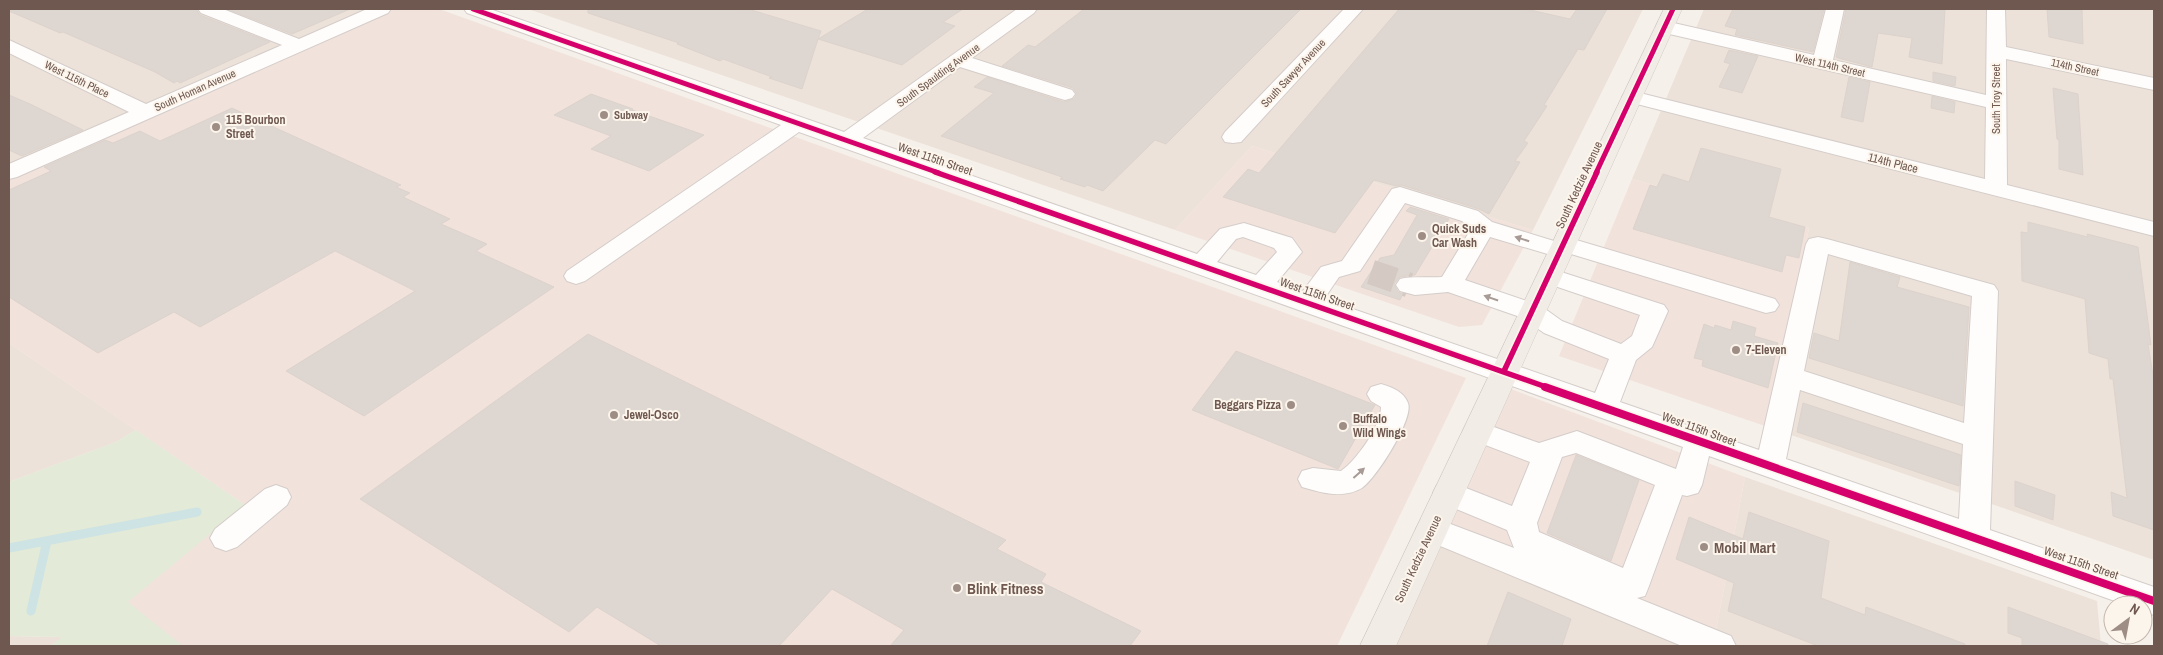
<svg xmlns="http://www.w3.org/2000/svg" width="2163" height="655" font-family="'Archivo Narrow',sans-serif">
	<rect width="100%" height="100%" fill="#f5f0ea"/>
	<!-- residential -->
	<path fill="#ede2d9" d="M9,9H394L9,176Z
		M528,9H1643L1533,230L1252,146L1175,230Z
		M1704,9H2154V560L1771,428L1809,228L1632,179Z
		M9,343L136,430L116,442L9,482Z
		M1745,477L2097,601L2101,646H1713Z
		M1439,538L1704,646H1390Z
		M9,636L63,637L50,646H9Z"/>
	<!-- commercial -->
	<path fill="#f2e2dc" d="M394,9H439L1466,378L1337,646H50L245,505L9,343V176Z
		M1252,146L1533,230L1482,325L1459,327L1175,230Z
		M1632,179L1809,228L1771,428L1559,356Z
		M1511,389L1745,477L1713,646H1704L1439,538Z"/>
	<!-- green -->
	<path fill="#e3ead7" d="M136,430L245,505L128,602L183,646H50L62,637L9,636V482L116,442Z"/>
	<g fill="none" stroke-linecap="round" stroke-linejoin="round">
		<!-- stream -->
		<path stroke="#cee3e3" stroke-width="9" d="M9,548L197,512
			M31,611L47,541"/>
	</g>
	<!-- building -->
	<path fill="#ded6d0" stroke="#ddd3cd" d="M9,9H196L200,15L270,42L180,83L177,81L174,83L155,72L63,32L60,33L9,11Z
		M227,9H350L292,34Z
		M588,9H748L821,31L818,39L868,9H963L943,22L955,26L902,65L818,39L802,89L769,78L772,77L723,59L720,61L677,44L679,43L588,13Z
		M1084,9H1301L1166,144L1155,140L1103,191L1087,185L1085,187L1060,179L1062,177L941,136L994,93L974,87L987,77L1064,102L1074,99L1077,94L1073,88L1002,66L1028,45L1035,47Z
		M1399,9H1526L1570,19L1577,9H1607L1584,50L1578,49L1544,105L1547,106L1524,141L1528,143L1515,161L1520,162L1489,214L1479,209L1401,185L1396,186L1374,180L1335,233L1223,197L1248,169L1259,173Z
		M1733,9H1824L1813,52L1735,35L1737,29L1725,26Z
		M1846,9H1945L1942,64L1909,57L1912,38L1878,33L1872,67L1838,58L1836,57Z
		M2047,9H2082L2083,44L2049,37Z
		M1729,50L1758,56L1742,93L1719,87L1730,64L1724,62Z
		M1933,72L1956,77L1955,86L1933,81Z
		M1849,77L1870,82L1863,122L1841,117Z
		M2053,88L2078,94L2083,175L2059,169V140L2057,139Z
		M591,94L633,109L632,110L704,135L649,171L591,149L611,136L554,115Z
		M9,95L30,104L83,130L22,156L9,150Z
		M1932,96L1955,102L1954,113L1931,108Z
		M232,108L401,185L396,187L410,193L403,197L450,219L441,224L487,244L476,251L554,287L364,416L286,371L415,291L335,251L200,327L174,312L98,353L9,297V190L51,171L44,167L105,140L113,143L140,131L160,141Z
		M1701,148L1781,169L1769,217L1805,227L1799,258L1786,255L1782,272L1633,229L1650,185L1657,187L1663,174L1689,182Z
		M1410,207L1449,219L1415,275L1400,277L1394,284L1398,292L1403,294L1400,300L1361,287L1380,258L1394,255L1417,215L1406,211Z
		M2028,222L2088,237L2087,234L2138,247L2151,345L2148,344L2154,382V530L2113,516L2111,492L2127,498L2113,379H2110L2108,359L2089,353L2085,299L2022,281L2021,232L2028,233Z
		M1850,262L1900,277L1897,287L1969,307L1963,406L1809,358L1814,333L1839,341Z
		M1733,321L1756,328L1754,336L1778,343L1768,388L1702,366L1703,360L1694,358L1704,324L1714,328L1715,325L1731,330Z
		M588,334L1006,540L997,549L1046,574L1041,582L1141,631L1130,646H890L904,630L832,589L779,646H661L597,607L569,632L360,499Z
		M1236,351L1375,405L1338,469L1192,410Z
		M1803,403L1961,455L1959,486L1797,432Z
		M1576,455L1639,480L1611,561L1547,533Z
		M2015,481L2055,495L2053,520L2015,506Z
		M1749,512L1829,541L1821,598L1865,615L1866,607L1965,644V646H1818L1728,611L1734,583L1676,559L1689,517L1743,539Z
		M1508,592L1571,619L1562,646H1487Z
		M2008,607L2108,644V646H2022V638L2008,633Z"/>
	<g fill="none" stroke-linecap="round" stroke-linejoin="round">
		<!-- minor-tunnel -->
		<path stroke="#d4cac3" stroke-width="25" stroke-dasharray="25 12" stroke-linecap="butt" d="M1371,272L1409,285"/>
		<!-- minor casing -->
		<g stroke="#d4cdc9" stroke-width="2">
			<path id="minor" d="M198,9H223L299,39L367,9H391L388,13L17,177L9,179V164L129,112L9,53V40L146,104L282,45L201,13Z
				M464,9H490L844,132L1017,9H1037L1034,13L972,58L1072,90L1075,94L1072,98L1065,100L1058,98L960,67L863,138L1197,254L1220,229L1244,223L1292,238L1302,252L1277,282L1303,291L1321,267L1342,261L1392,189L1400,187L1478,211L1492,222L1554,241L1564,237L1573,239L1775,299L1779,305L1775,311L1766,313L1571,254L1561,258L1490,237L1465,280L1541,306L1562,321L1621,344L1632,336L1640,315L1540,281L1537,276L1540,271L1549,268L1558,271L1664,305L1668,311L1652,347L1636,360L1620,402L1759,450L1806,244L1809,239L1818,237L1827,239L1994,285L1998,291L1990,530L2154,587V615L2143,611V605H2126L1709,456L1702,485L1698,493L1687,496L1682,495L1649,586L1645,596L1637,598L1731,636L1736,646H1682L1421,538L1416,529L1421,520L1432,517L1514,548L1507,530L1437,501L1433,493L1437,485L1448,481L1512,506L1530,462L1467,438L1463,431L1467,424L1477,421L1539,443L1577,431L1676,469L1683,447L799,132L585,281L576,284L567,281L564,276L567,271L781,125L467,13ZM1405,203L1462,221L1471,229L1442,277C1428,278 1412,276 1400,279L1396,285L1400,291L1415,295L1448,292L1523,318L1544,333L1609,359L1595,393L1324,299L1339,277L1360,271ZM1243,237L1274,248L1277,252L1256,275L1217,262L1236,239ZM1828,254L1972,296L1964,423L1804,371ZM1800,390L1963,444L1959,519L1786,459ZM1576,453L1655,485L1623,568L1539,532L1537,523L1562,457Z
				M1344,9H1363L1241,142L1233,143L1225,142L1222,137L1225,132Z
				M1826,9H1844L1833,60L1986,95L1987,9H2005L2006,47L2154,78V90L2006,59L2007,185L2154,222V236L1625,101L1622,97L1625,93L1632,91L1985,179L1986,107L1665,33L1658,31L1656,27L1658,23L1665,21L1814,55Z
				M1381,384C1392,387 1404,392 1408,403C1414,419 1376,479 1362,488C1343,499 1322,493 1302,487L1298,479L1302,471L1313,468L1341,471C1356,461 1381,426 1381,407L1371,401L1367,394L1371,387Z
				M276,485L287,489L291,497L287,505L237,547L226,551L215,547L210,538L215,529L265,489Z"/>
		</g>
		<!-- major casing -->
		<g stroke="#d3cbc7" stroke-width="1">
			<path id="major" d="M1664,9H1682L1396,646H1360Z"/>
		</g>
		<!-- minor -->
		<use href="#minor" fill="#fefdfc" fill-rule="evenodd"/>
		<!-- major -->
		<use href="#major" fill="#f1ece6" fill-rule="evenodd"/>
		<!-- cycleway-far2 casing -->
		<g stroke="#fcf5ec" stroke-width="8">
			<path id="cycleway-far2" d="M473,9L939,173
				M1596,173L1673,9"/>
		</g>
		<!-- cycleway-far1 casing -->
		<g stroke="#fcf5ec" stroke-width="9">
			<path id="cycleway-far1" d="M935,172L1549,388
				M1504,371L1597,172"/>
		</g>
		<!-- cycleway casing -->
		<g stroke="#fcf5ec" stroke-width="11">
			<path id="cycleway" d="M1545,387L2154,601"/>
		</g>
		<!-- cycleway-far2 -->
		<use href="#cycleway-far2" stroke="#d6006c" stroke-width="5"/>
		<!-- cycleway-far1 -->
		<use href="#cycleway-far1" stroke="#d6006c" stroke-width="5.5"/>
		<!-- cycleway -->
		<use href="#cycleway" stroke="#d6006c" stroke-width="8"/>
	</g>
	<!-- one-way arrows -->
	<defs><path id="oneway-solid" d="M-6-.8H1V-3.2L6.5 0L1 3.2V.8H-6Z" transform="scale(1.25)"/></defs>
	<g fill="#a89a94">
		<use href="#oneway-solid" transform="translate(1522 239) rotate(-163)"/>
		<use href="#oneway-solid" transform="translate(1491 298) rotate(-161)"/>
		<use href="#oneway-solid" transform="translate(1359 473) rotate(-42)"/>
	</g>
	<!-- markers -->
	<g fill="#9e8d85" stroke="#fcf5ec" stroke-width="2">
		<circle cx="604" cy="115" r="5"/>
		<circle cx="216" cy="127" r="5"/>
		<circle cx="1422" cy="236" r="5"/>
		<circle cx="1736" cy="350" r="5"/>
		<circle cx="1291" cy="405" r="5"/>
		<circle cx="614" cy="415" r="5"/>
		<circle cx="1343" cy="426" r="5"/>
		<circle cx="1704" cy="547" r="5"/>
		<circle cx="957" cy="588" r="5"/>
	</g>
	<g text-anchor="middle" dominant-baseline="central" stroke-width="4" stroke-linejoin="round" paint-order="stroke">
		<!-- far-street labels -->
		<g font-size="11" fill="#6f584f" stroke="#fcf5ec">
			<text transform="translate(1830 65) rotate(13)">West 114th Street</text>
			<text transform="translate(2075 67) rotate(12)">114th Street</text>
			<text transform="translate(1293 73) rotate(-47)">South Sawyer Avenue</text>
			<text transform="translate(938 75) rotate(-36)">South Spaulding Avenue</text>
			<text transform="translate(77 79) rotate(26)">West 115th Place</text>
			<text transform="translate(195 90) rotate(-24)">South Homan Avenue</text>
			<text transform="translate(1996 99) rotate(-90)">South Troy Street</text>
		</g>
		<!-- far-poi labels -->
		<g font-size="11" font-weight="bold" fill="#6f584f" stroke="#fcf5ec" text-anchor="start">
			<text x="614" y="115">Subway</text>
		</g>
		<!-- poi labels -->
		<g font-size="12" font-weight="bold" fill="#6f584f" stroke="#fcf5ec" text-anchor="start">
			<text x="226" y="120">115 Bourbon<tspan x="226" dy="14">Street</tspan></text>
			<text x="1432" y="229">Quick Suds<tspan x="1432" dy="14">Car Wash</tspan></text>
			<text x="1746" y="350">7-Eleven</text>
			<text x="1281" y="405" text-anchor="end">Beggars Pizza</text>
			<text x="624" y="415">Jewel-Osco</text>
			<text x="1353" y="419">Buffalo<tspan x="1353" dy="14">Wild Wings</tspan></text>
		</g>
		<!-- street labels -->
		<g font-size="12" fill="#6f584f" stroke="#fcf5ec">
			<text transform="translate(935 159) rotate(19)">West 115th Street</text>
			<text transform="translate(1893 163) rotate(14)">114th Place</text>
			<text transform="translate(1579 185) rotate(-65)">South Kedzie Avenue</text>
			<text transform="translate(1317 294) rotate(19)">West 115th Street</text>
			<text transform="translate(1699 429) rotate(20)">West 115th Street</text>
			<text transform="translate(1418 559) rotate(-65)">South Kedzie Avenue</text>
			<text transform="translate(2081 563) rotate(19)">West 115th Street</text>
		</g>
		<!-- near-poi labels -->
		<g font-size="15" font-weight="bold" fill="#6f584f" stroke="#fcf5ec" text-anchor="start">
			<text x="1714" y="547">Mobil Mart</text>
			<text x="967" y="588">Blink Fitness</text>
		</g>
	</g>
	<!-- border -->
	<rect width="2163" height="655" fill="none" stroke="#6f584f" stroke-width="20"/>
	<!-- north arrow -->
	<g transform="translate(2128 620) rotate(32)"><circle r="24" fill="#fcf5ec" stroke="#c4b6ad"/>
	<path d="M0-4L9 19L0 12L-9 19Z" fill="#9e8d85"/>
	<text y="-8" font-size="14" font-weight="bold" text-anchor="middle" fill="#6f584f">N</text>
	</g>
</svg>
